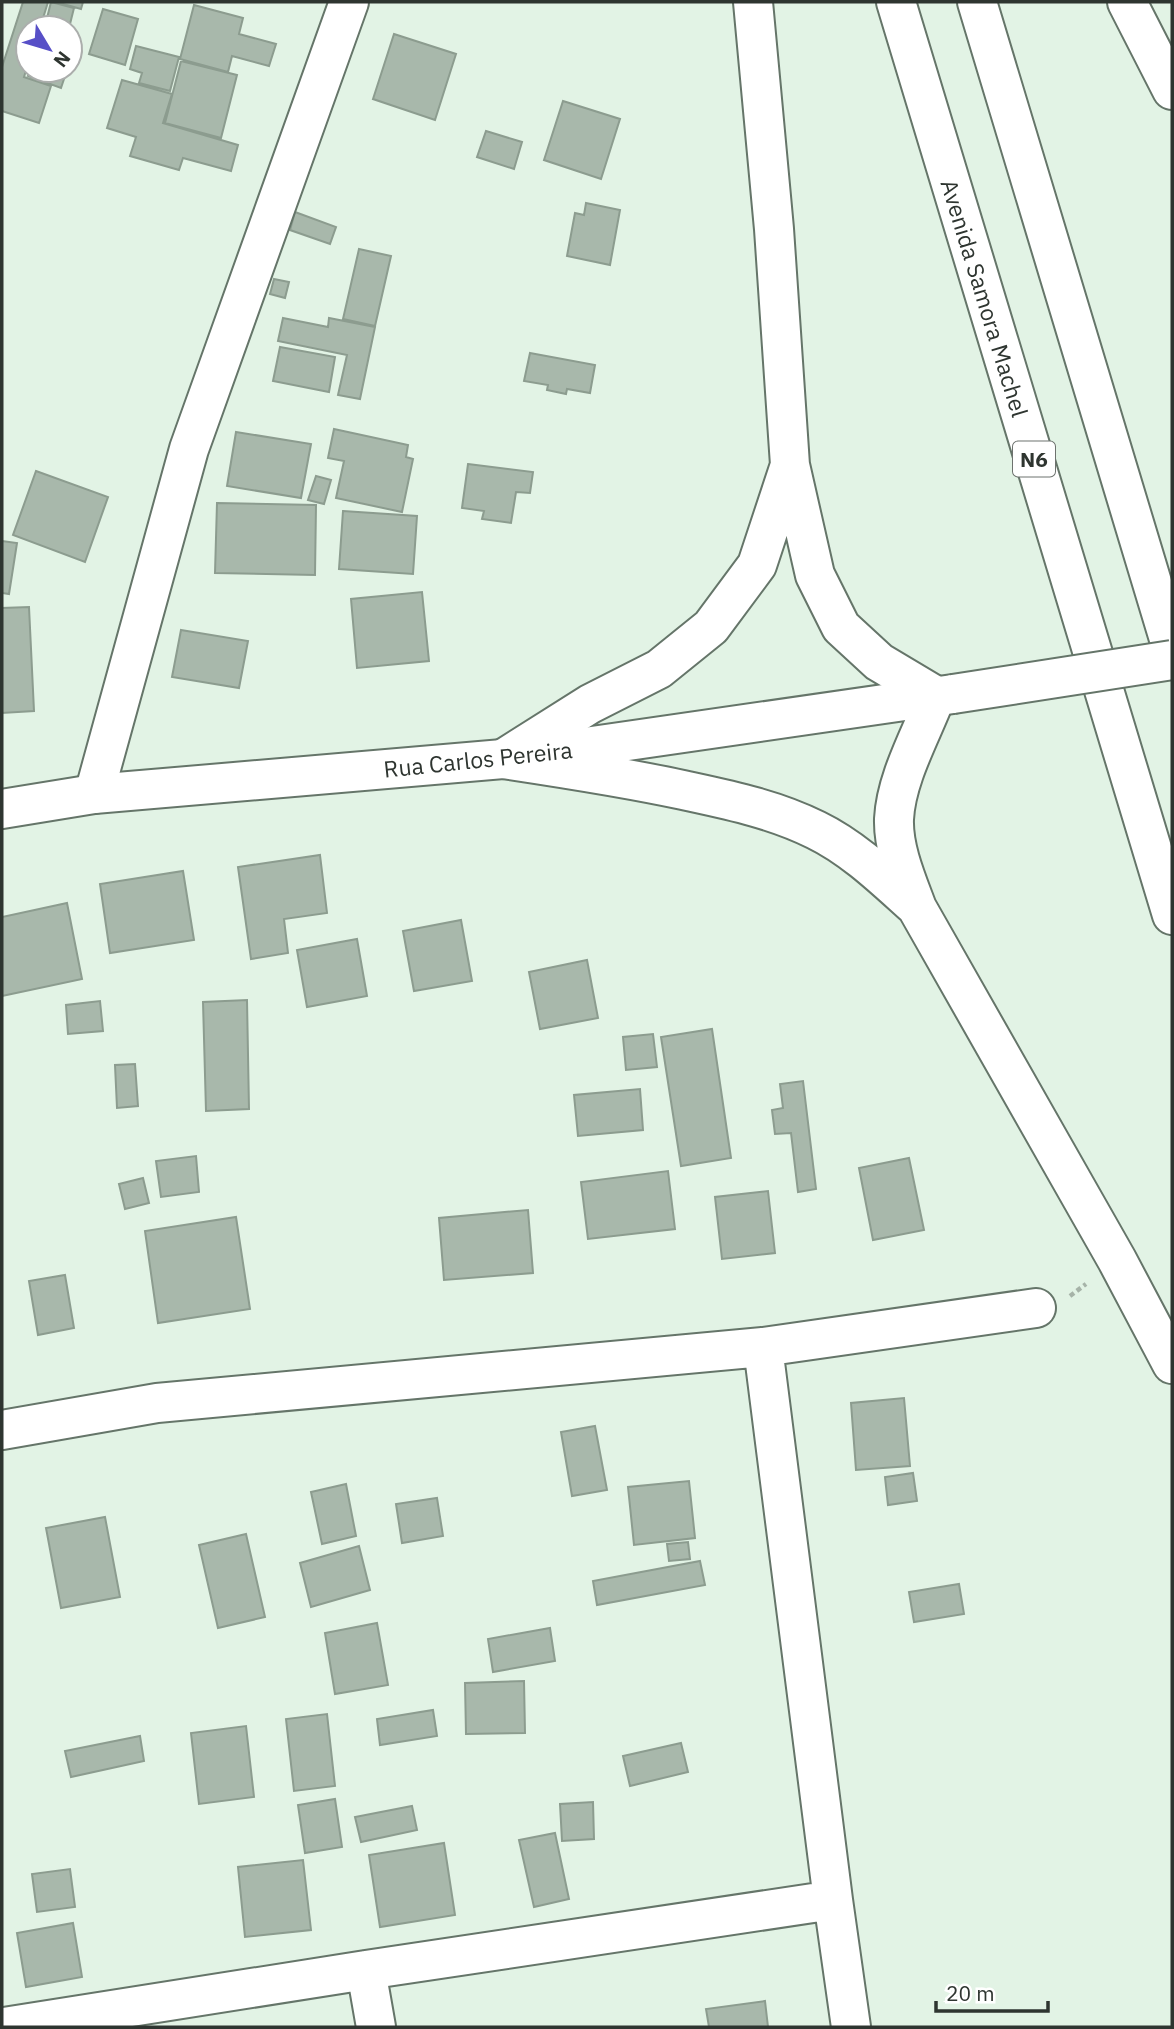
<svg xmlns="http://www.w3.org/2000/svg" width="1174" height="2029" font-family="'IBM Plex Sans',sans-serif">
	<rect width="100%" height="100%" fill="#e2f3e5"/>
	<!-- building -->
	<path fill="#a8b8ab" stroke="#8c9c8f" stroke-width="2" d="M23,2H48L40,28H28V64L24,77L51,86L39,123L2,111V67Z
		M51,2L74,8L70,24L47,18Z
		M56,2H83L81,9Z
		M194,5L243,18L239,34L276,44L269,66L232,56L228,72L180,59Z
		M103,9L138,19L125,65L89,54Z
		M394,34L456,54L435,120L373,99Z
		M136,46L179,57L170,91L139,83L142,73L130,69Z
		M181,61L237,75L221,138L165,123Z
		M30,70H67L61,88L28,76Z
		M122,80L172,94L163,123L238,145L231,171L183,158L179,170L130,156L136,137L107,128Z
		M563,101L620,119L601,179L544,160Z
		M486,131L522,142L514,169L477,157Z
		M586,203L620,210L610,265L567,256L575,213L584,215Z
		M295,212L336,227L330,244L290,230Z
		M359,249L391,256L375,326L343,319Z
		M274,279L289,282L285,298L270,294Z
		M283,318L328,327L329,318L375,327L360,399L338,395L347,355L278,341Z
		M280,347L335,357L329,392L273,381Z
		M530,353L595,365L590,393L567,389L566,394L547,390L548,385L524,381Z
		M334,429L408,445L406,457L413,459L402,512L336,498L344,461L328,458Z
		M236,432L311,444L301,498L227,486Z
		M468,464L533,472L530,493L516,492L511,523L482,519L484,511L462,508Z
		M36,471L108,497L85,562L13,535Z
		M316,476L331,480L324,504L308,500Z
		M217,503L316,505L315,575L215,573Z
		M343,511L417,516L413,574L339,569Z
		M2,541L17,543L9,594L2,593Z
		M422,592L429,661L357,668L351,599Z
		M29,607L34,711L2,713V608Z
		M181,630L248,641L239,688L172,677Z
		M320,855L327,913L284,919L288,953L251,959L238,867Z
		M183,871L194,940L110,953L100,884Z
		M67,903L82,979L2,996V917Z
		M461,920L472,981L414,991L403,931Z
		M357,939L367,996L307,1007L297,950Z
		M587,960L598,1018L540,1029L529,972Z
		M247,1000L249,1109L206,1111L203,1002Z
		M100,1001L103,1031L68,1034L66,1005Z
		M712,1029L731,1158L681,1166L661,1037Z
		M653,1034L657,1067L626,1070L623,1037Z
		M135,1064L138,1106L117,1108L115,1065Z
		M803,1081L816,1189L798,1192L791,1133L775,1134L772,1110L783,1108L780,1084Z
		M640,1089L643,1130L578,1136L574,1095Z
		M196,1156L199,1192L161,1197L156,1161Z
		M909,1158L924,1230L873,1240L859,1168Z
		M668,1171L675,1229L588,1239L581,1182Z
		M143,1178L149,1203L125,1209L119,1184Z
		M768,1191L775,1253L722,1259L715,1197Z
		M528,1210L533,1273L444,1280L439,1218Z
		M236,1217L250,1309L158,1323L145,1231Z
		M65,1275L74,1328L38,1335L29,1281Z
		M904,1398L910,1466L856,1470L851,1403Z
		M595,1426L607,1490L572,1496L561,1432Z
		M913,1473L917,1501L888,1505L885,1477Z
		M689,1481L695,1538L634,1545L628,1487Z
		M346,1484L356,1536L322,1544L311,1492Z
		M437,1498L443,1536L402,1543L396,1504Z
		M105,1517L120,1597L61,1608L46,1528Z
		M246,1534L265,1617L218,1628L199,1545Z
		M688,1542L690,1559L669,1561L667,1544Z
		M359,1546L370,1590L311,1607L300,1563Z
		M700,1561L705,1585L597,1605L593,1581Z
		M959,1584L964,1614L914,1622L909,1592Z
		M377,1623L388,1685L335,1694L325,1633Z
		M550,1628L555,1661L493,1672L488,1639Z
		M524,1681L525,1733L466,1734L465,1683Z
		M433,1710L437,1736L380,1745L377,1719Z
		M327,1714L335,1786L294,1791L286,1719Z
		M246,1726L254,1797L199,1804L191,1733Z
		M140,1736L144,1761L71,1777L65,1751Z
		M681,1743L688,1772L630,1786L623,1756Z
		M335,1799L342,1847L305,1853L298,1805Z
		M593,1802L594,1839L562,1841L560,1804Z
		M412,1806L417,1830L361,1842L355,1817Z
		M555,1833L569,1899L534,1907L519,1840Z
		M444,1843L455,1915L380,1927L369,1855Z
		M303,1860L311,1930L245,1937L238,1867Z
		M70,1869L75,1907L37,1912L32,1874Z
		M73,1923L82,1977L26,1987L17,1933Z
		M765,2001L768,2027H709L706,2009Z"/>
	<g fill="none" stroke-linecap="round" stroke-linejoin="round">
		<!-- street casing -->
		<g stroke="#657569" stroke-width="42">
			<path id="street" d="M94,794L189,449L349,2
				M763,1347L833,1900L851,2027
				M2,1430L157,1403L763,1347L1036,1308
				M366,1970L376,2027
				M4,2027L366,1970L833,1900"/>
		</g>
		<!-- secondary casing -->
		<g stroke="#657569" stroke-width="42">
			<path id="secondary" d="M2,809L94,794L503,759L953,694"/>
		</g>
		<!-- highway casing -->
		<g stroke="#657569" stroke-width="42">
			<path id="highway" d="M753,2L774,229L790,465L815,575L841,627L879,662L936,696C921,735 896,778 894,819C893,849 907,881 917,908L1117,1260L1172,1364
				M896,2L1172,915
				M977,2L1172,649
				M1127,2L1172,90
				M503,759C563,768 623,777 683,790C729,800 774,809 816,830C853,848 884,878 914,905
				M503,759L590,704L659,669L711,627L757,565L790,465"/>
		</g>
		<!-- path -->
		<path stroke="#a6b3a8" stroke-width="4.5" stroke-dasharray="5 3.5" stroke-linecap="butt" d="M1070,1296L1086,1284"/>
		<!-- street -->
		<use href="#street" stroke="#fff" stroke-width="38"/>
		<!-- secondary -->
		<use href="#secondary" stroke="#fff" stroke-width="38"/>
		<!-- highway -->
		<use href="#highway" stroke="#fff" stroke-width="38"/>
		<!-- secondary-bridge casing -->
		<g stroke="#657569" stroke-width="42" stroke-linecap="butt">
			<path id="secondary-bridge" d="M953,694L1172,660"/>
		</g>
		<!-- secondary-bridge -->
		<use href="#secondary-bridge" stroke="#fff" stroke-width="38"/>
	</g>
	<g text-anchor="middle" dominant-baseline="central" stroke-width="5" stroke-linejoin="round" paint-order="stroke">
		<!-- shield labels -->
		<rect fill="#fff" stroke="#6d726e" stroke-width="2" x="1013" y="441.5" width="42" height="35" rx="5"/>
		<g font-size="21" font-weight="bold" fill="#2e3530">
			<text x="1034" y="459">N6</text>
		</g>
		<!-- street labels -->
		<g font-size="23" fill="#2e3530" stroke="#fff">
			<text transform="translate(985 298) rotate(73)">Avenida Samora Machel</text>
			<text transform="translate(478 759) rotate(-6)">Rua Carlos Pereira</text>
		</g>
	</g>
	<!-- border -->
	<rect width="1174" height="2029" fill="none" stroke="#2e3530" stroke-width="7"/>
	<!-- north arrow -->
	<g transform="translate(49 49) rotate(128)"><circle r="33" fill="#ffffff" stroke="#abaeac" stroke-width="2"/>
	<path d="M0-5L12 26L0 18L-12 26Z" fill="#574fc7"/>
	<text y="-10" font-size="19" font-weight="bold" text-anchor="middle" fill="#2e3530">N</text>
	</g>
	<!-- scale -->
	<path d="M936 2001v10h112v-10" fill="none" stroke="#2e3530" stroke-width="3.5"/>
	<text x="946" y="2001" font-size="21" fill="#2e3530" stroke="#ffffff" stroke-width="5" paint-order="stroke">20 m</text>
</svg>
